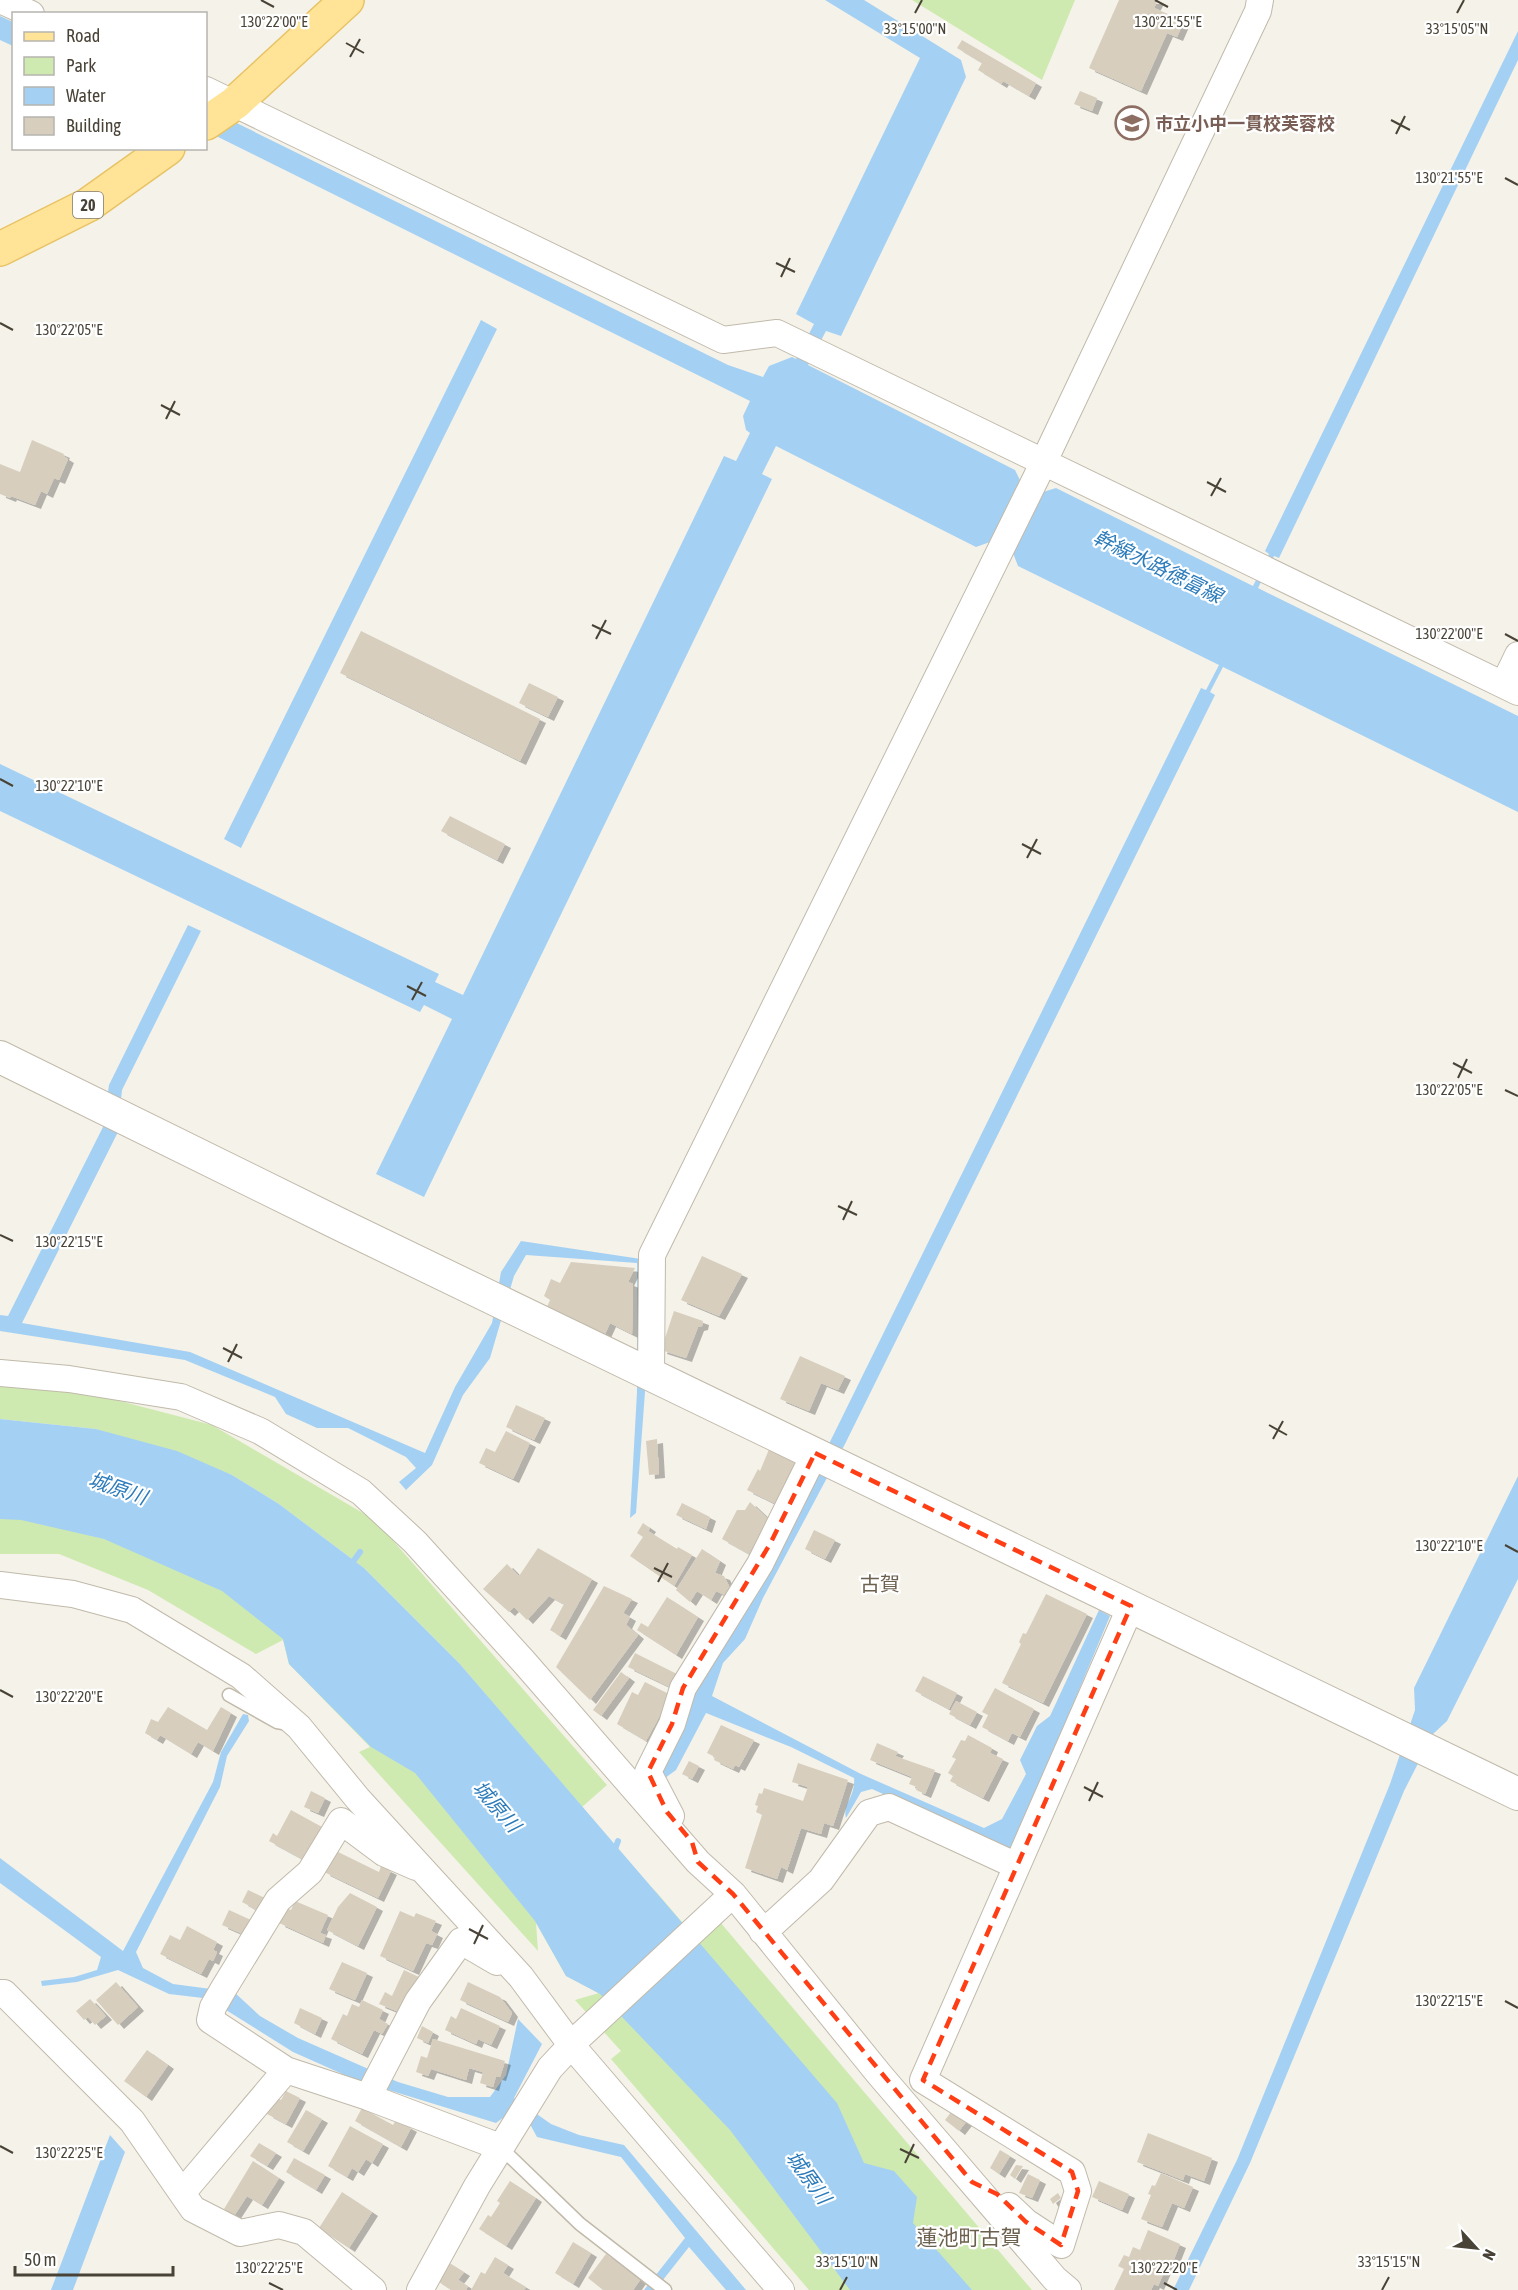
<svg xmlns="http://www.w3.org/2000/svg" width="1518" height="2290" font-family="'Asap Condensed','Noto Sans JP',sans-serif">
	<defs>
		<filter id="shadow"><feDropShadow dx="6" dy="4" stdDeviation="0" flood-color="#0004"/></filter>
	</defs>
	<rect width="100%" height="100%" fill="#f5f2e9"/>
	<!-- green -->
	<path fill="#cfeab1" d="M912,0H1075L1042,80Z
		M0,1385L93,1394L212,1425L375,1520L607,1785L582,1807L459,1663L364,1568L279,1504L232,1475L96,1429L0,1419Z
		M0,1511H27L248,1580L709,2086L863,2290H809L611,2059L621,2051L575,2000L599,1993L566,1976L536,1923L538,1951L359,1752L370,1747L289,1664L283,1640L256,1654L148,1590L59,1554H0Z
		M652,1887L699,1942L720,1922L1032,2290H949Z"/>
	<!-- water -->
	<path fill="#a4d1f3" d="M825,0H864L961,60L966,77L841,336L826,331L808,365L1015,470L1020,480L1043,492L1056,488L1253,586L1269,554L1265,551L1518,31V60L1279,558L1274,556L1258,588L1518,716V812L1223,667L1210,692L1215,695L845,1444L763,1598L745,1639L723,1663L712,1696L861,1774L984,1828L1002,1819L1026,1774L1020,1760L1037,1726L1050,1716L1099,1610L1110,1616L1011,1852L872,1789L861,1792L846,1818C842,1804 856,1796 854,1778L791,1747L706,1713L676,1770L661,1781L656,1769L689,1696L760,1584L1201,688L1206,690L1219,665L1018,566L1013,553L990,542L976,547L776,446L762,474L772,479L424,1197L376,1174L452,1019L424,1005L420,1012L0,811V764L439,974L435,982L463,995L724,456L736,461L750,433L746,430L743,416L750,401L206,131V108L728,365L763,377L769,366L792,357L796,359L814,324L796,314L920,58Z
		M0,16L13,22V46L0,40Z
		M481,320L497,329L241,848L224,839Z
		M188,925L201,931L122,1090L117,1134L22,1323L190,1352L425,1453L455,1387L492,1323L501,1272L521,1241L641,1259L645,1392L636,1513L630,1518L637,1392V1263L526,1255L514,1276L490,1358L463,1395L432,1465L406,1490L399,1482L416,1468L406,1457L348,1428H317L286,1414L275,1397L185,1360L0,1331V1315L8,1316L103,1127L109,1085Z
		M0,1419L96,1429L177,1451L232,1475L279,1504L364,1568L459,1663L837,2103L864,2163L894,2171L917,2197L913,2223L972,2290H850L730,2130L600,1994L566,1976L535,1921L415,1773L371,1747L289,1664L283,1639L222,1591L104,1539L21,1520L0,1519Z
		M1518,1476V1579L1447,1721L1433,1734L1404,1791L1250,2163L1189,2290H1173L1237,2160L1390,1784L1415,1710L1414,1688Z
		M243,1714L248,1715L249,1721L227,1756L220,1787L136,1952L143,1968L173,1984L234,1992L260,2016L298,2038L398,2082L448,2097H490L506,2075L518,2019L542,2044L514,2098L551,2124L579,2135L624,2145L746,2290H726L689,2247L655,2290H644L685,2238L621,2157L537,2137L531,2126L508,2114L496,2123L356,2080L293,2052L226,2010L203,1998L169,1994L118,1970L77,1982L42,1986L41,1981L74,1977L97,1970L101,1957L0,1883V1858L123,1951L213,1782L221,1752Z
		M110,2135L125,2152L73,2290H51Z"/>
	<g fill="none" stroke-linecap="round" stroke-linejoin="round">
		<!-- stream -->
		<path stroke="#a4d1f3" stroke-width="6" d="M350,1566L360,1552
			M614,1852L618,1841"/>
	</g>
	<!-- building -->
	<path fill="#d7cebe" filter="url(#shadow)" d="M1119,0H1158L1154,8L1184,21L1177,37L1167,33L1141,91L1089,68Z
		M962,40L1036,83L1029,96L1003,81L1001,84L978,70L982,63L957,48Z
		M1080,91L1097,98L1092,111L1074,104Z
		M32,440L64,454L63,456L68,459L59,480L54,478L47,494L41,491L35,505L11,496L10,498L0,494V464L20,472Z
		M361,631L540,719L520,761L340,673Z
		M529,683L558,697L548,717L519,703Z
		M450,816L505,844L497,860L441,831Z
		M702,1256L742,1274L719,1316L681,1300Z
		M571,1262L635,1268L628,1282L633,1284L632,1334L610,1323L605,1334L547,1307L550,1300L544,1296L551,1279L560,1283Z
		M674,1311L703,1321L702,1326L698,1327L686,1358L661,1350Z
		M800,1356L845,1376L838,1390L821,1383L809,1411L780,1399Z
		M516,1405L545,1418L534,1440L506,1427Z
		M506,1431L530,1443L513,1479L479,1463L486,1448L495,1452Z
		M657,1439L659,1474L649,1475L646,1441Z
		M770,1447L798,1460L778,1505L747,1490L758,1469L760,1471Z
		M750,1502L768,1519L749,1554L722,1539L737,1510H745Z
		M682,1503L710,1517L706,1529L676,1515Z
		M643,1523L650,1528L648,1531L677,1549L678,1547L692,1555L674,1586L630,1556L643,1537L637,1533Z
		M814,1530L835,1540L825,1559L805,1549Z
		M538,1548L592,1579L560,1636L550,1630L564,1604L549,1596L527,1620L514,1607L509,1612L483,1589L507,1564L519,1576Z
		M702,1549L720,1561L715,1573L724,1576L730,1588L727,1596L716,1591L711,1600L697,1591L690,1602L676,1590Z
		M604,1586L632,1599L623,1613L630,1617L626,1625L638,1635L590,1700L556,1667Z
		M1046,1594L1087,1614L1043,1703L1002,1683L1021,1644L1019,1642L1023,1633L1026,1634Z
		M667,1597L698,1617L676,1655L637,1630L641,1623L648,1627Z
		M635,1653L679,1675L672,1688L628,1667Z
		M621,1672L629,1678L601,1716L593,1710Z
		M923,1676L957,1693L949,1709L915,1691Z
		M645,1682L671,1695L646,1741L617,1724L632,1692L638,1695Z
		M995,1688L1034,1709L1020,1737L1012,1733L1008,1741L982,1727L988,1715L982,1712Z
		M956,1701L977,1712L970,1725L949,1714Z
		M168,1707L207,1730L221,1707L231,1713L213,1751L198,1742L191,1754L160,1735L157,1740L145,1733L151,1719L158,1722Z
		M721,1725L754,1740L739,1767L735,1765L733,1769L714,1760L715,1757L707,1753Z
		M968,1735L992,1748L990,1753L1003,1759L983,1798L950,1781L953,1776L948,1773L956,1759L952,1757L961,1740L965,1741Z
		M877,1743L898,1752L895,1756L935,1770L925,1794L916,1790L917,1787L909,1784L912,1777L870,1760Z
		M689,1761L699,1766L692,1779L682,1774Z
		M798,1763L848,1780L833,1826L824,1823L821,1834L801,1828L787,1870L781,1867L777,1879L745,1868L762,1815L756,1812L758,1806L755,1805L759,1793L762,1794L764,1788L803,1801L808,1787L792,1782Z
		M311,1791L325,1798L318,1813L304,1807Z
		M291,1810L322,1827L304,1860L269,1841L273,1833L277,1836Z
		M334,1850L379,1872L381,1866L391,1871L378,1898L324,1872Z
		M248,1890L265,1898L259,1911L242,1902Z
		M350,1893L377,1907L358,1946L327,1930L338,1907Z
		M295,1901L328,1915L320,1933L326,1935L323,1943L279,1923L286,1908L291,1910Z
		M229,1910L251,1920L245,1935L222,1925Z
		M400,1911L414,1917L416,1913L436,1921L431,1931L437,1934L432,1945L426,1943L413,1971L380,1956Z
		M187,1926L217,1942L213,1950L217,1952L213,1961L209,1959L201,1974L160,1954L170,1935L180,1940Z
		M342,1962L367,1973L355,2000L329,1989Z
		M404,1970L421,1978L404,2014L379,2004L385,1992L392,1996Z
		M116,1982L138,2007L118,2025L96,2000Z
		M468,1982L500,1997L512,2013L508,2022L460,2000Z
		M90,1999L106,2016L95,2025L88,2017L84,2020L76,2011Z
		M362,2000L383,2010L379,2019L388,2024L382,2034L374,2030L362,2054L331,2039L343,2014L347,2016L352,2004L359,2007Z
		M300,2008L322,2018L315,2034L294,2023Z
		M461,2008L500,2026L491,2045L478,2039L476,2044L445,2030L451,2016L456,2019Z
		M422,2026L433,2032L428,2043L417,2038Z
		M433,2039L505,2061L500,2077L496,2076L493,2087L480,2083L483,2072L469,2068L466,2080L431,2069L428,2076L416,2072L421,2056L427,2058Z
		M147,2050L168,2065L146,2097L124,2081Z
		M286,2091L300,2098L286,2124L267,2114L276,2097L281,2100Z
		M955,2107L969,2118L959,2131L945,2120Z
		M362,2108L393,2125L396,2120L411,2128L401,2147L355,2121Z
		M306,2110L322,2119L303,2151L287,2142Z
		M350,2126L383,2144L372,2163L366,2159L358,2172L352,2168L347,2177L328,2166Z
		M1148,2133L1212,2158L1204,2181L1185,2174L1183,2180L1137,2162Z
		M259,2143L276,2153L267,2166L250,2156Z
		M1000,2150L1010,2156L999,2174L990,2168Z
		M294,2158L325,2175L316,2190L286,2172Z
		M253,2161L279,2178L262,2205L247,2196L234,2216L224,2209Z
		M1016,2165L1023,2166L1015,2179L1010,2175Z
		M1161,2173L1193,2187L1184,2208L1172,2203L1162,2227L1141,2219L1151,2195L1148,2194L1152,2185L1155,2186Z
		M1028,2174L1040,2180L1032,2198L1019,2193Z
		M510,2181L536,2198L506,2246L479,2229L488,2215L491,2217L500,2203L497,2201Z
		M1099,2181L1129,2194L1122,2210L1092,2197Z
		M342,2192L372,2212L349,2248L319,2228Z
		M1058,2193L1061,2198L1053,2204L1050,2199Z
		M1148,2230L1180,2244L1171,2267L1167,2265L1158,2286L1154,2284L1151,2290H1114L1124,2269L1118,2266L1124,2255L1129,2257L1133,2247L1140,2250Z
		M573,2242L591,2253L573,2284L555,2273Z
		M606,2254L640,2280L633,2290H603L588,2278Z
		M495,2257L508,2265L503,2273L526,2287L524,2290H471L481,2272L485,2274Z
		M448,2262L464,2272L458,2280L468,2286L466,2290H451L436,2280Z"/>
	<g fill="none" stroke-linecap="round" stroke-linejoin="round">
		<!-- service casing -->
		<g stroke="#c1baab" stroke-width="15">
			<path id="service" d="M229,1695L277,1722L283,1723
				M500,2147L580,2224L665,2290"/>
		</g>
		<!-- minor casing -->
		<g stroke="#c1baab" stroke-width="28">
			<path id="minor" d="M0,0L31,14
				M206,90L723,340L777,333L1518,692
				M1504,684L1518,655
				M0,1373L69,1379L181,1397L260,1431L361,1492L415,1542L524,1662L698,1862L733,1894L879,2074L1055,2279L1068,2290
				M651,1374L652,1255L1036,478L1258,11L1260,0
				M0,1585L73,1594L132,1610L241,1676L299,1727L358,1799L521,1977L572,2046L781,2290
				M671,1816L648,1772L672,1724L683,1688L760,1564L815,1453
				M416,1867L384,1853L341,1821L310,1872L278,1900L224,1988L213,2007L210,2020L286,2070L368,2097L500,2147
				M762,1931L775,1922L821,1880L869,1813L889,1807L1017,1866
				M0,1993H4L132,2121L193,2209L240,2233L279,2225L304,2232L373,2290
				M368,2097L418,2001L461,1941L497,1962
				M183,2192L286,2070
				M1009,2206L1026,2222L1061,2245L1078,2191L1072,2172L923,2080L1131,1606
				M420,2290L477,2186L550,2068L579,2037L733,1894"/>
		</g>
		<!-- tertiary casing -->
		<g stroke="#c1baab" stroke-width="34">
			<path id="tertiary" d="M0,1057L337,1223L1518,1794"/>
		</g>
		<!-- primary casing -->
		<g stroke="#e8c365" stroke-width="36">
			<path id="primary" d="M206,123L235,103L347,0
				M0,249L88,205L168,148"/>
		</g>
		<!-- service -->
		<use href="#service" stroke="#fff" stroke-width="12"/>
		<!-- minor -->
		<use href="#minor" stroke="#fff" stroke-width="26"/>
		<!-- tertiary -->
		<use href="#tertiary" stroke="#fff" stroke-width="32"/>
		<!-- primary -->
		<use href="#primary" stroke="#ffe498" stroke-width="33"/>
	</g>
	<!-- marked area -->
	<path fill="none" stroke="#ff3e16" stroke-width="4.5" stroke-dasharray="12 8" stroke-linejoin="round" d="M815,1453L1131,1606L923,2080L1072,2172L1078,2191L1061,2245L1026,2222L997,2194L972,2182L733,1894L698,1862L692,1842L667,1812L648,1772L672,1724L683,1688L770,1544Z"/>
	<!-- ticks -->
	<path fill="none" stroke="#494337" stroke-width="2" d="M261,0L274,7M1155,0L1168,7M915,13L922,0M1457,13L1464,0M346,43L364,53M350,57L360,39M1391,120L1410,130M1396,134L1405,116M1505,178L1518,185M776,263L795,272M781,277L790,258M0,323L13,330M161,405L180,415M166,419L175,401M1207,482L1226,492M1211,496L1221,478M592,625L611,634M1505,634L1518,641M596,639L606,620M0,779L13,786M1022,844L1041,854M1027,858L1037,839M407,986L426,996M412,1000L422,982M1453,1063L1472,1073M1458,1078L1467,1059M1505,1090L1518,1096M838,1206L857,1215M843,1220L852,1201M0,1235L13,1241M223,1348L242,1358M228,1362L237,1344M1269,1425L1287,1435M1273,1439L1283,1421M1505,1545L1518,1552M654,1568L672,1577M658,1582L668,1563M0,1690L13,1697M1084,1787L1103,1797M1089,1801L1098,1782M469,1929L488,1939M474,1944L483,1925M1505,2001L1518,2008M0,2146L13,2153M900,2149L919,2158M905,2163L914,2144M269,2283L283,2290M1164,2283L1177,2290M840,2290L847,2277M1382,2290L1389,2277"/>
	<!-- icons -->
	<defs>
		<g id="school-ring" transform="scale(1.725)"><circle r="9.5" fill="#fff" stroke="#8d6e63" stroke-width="1.5"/><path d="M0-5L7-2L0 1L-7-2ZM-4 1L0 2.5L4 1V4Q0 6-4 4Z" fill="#8d6e63"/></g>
	</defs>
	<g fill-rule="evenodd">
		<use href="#school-ring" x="1132" y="123"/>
	</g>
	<g text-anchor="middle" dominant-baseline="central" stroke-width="4.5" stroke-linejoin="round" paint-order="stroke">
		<!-- shield labels -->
		<rect fill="#fff" stroke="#807b73" stroke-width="1.5" x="73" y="192" width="30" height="26" rx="4.5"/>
		<g font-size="16" font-weight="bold" fill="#494337">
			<text x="88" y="205">20</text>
		</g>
		<!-- education labels -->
		<g font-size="18" font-weight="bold" fill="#785e54" stroke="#fff" text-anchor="start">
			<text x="1155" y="123">市立小中一貫校芙蓉校</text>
		</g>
		<!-- water labels -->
		<g font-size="20" font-style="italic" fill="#2c7bba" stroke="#fff">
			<text transform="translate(1158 566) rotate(26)">幹線水路徳富線</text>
			<text transform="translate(118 1488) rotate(19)">城原川</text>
			<text transform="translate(497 1806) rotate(49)">城原川</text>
			<text transform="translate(809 2177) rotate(54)">城原川</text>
		</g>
		<!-- neighbourhood labels -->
		<g font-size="20" fill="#6c614e" stroke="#fff">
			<text x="880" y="1583">古賀</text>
		</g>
		<!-- quarter labels -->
		<g font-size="21" fill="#6c614e" stroke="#fff">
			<text x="969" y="2237">蓮池町古賀</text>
		</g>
	</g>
	<g font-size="15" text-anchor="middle" fill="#494337" stroke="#fff" stroke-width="4.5" stroke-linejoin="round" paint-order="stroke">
		<text x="274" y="27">130°22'00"E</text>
		<text x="1168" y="27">130°21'55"E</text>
		<text x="915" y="34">33°15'00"N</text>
		<text x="1457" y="34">33°15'05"N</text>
		<text x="1449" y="183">130°21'55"E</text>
		<text x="69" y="335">130°22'05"E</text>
		<text x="1449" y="639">130°22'00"E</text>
		<text x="69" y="791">130°22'10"E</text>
		<text x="1449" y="1095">130°22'05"E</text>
		<text x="69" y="1247">130°22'15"E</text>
		<text x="1449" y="1551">130°22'10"E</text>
		<text x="69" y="1702">130°22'20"E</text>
		<text x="1449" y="2006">130°22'15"E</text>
		<text x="69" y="2158">130°22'25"E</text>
		<text x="847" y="2267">33°15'10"N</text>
		<text x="1389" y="2267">33°15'15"N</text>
		<text x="269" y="2273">130°22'25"E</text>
		<text x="1164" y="2273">130°22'20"E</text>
	</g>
	<!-- legend -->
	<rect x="12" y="12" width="195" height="138" fill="#ffffff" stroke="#b6b4af" stroke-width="1.5"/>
	<rect x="24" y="32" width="30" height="9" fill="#ffe498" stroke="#b6b4af" stroke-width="1.5"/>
	<text x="66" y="42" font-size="18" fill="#494337">Road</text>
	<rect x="24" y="57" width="30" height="18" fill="#cfeab1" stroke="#b6b4af" stroke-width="1.5"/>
	<text x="66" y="72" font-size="18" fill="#494337">Park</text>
	<rect x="24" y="87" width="30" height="18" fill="#a4d1f3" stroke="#b6b4af" stroke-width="1.5"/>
	<text x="66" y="102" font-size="18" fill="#494337">Water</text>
	<rect x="24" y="117" width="30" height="18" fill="#d7cebe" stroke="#b6b4af" stroke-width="1.5"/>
	<text x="66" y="132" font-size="18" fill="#494337">Building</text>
	<!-- north arrow -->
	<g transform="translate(1476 2248) rotate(117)" stroke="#ffffff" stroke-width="4.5" paint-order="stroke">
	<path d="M0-4.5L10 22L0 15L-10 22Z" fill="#494337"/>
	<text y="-9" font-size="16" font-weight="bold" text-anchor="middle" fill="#494337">N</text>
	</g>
	<!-- scale -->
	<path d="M15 2266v9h158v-9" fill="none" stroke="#494337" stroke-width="3"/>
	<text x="24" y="2266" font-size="18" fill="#494337" stroke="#ffffff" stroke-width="4.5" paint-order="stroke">50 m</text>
</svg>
